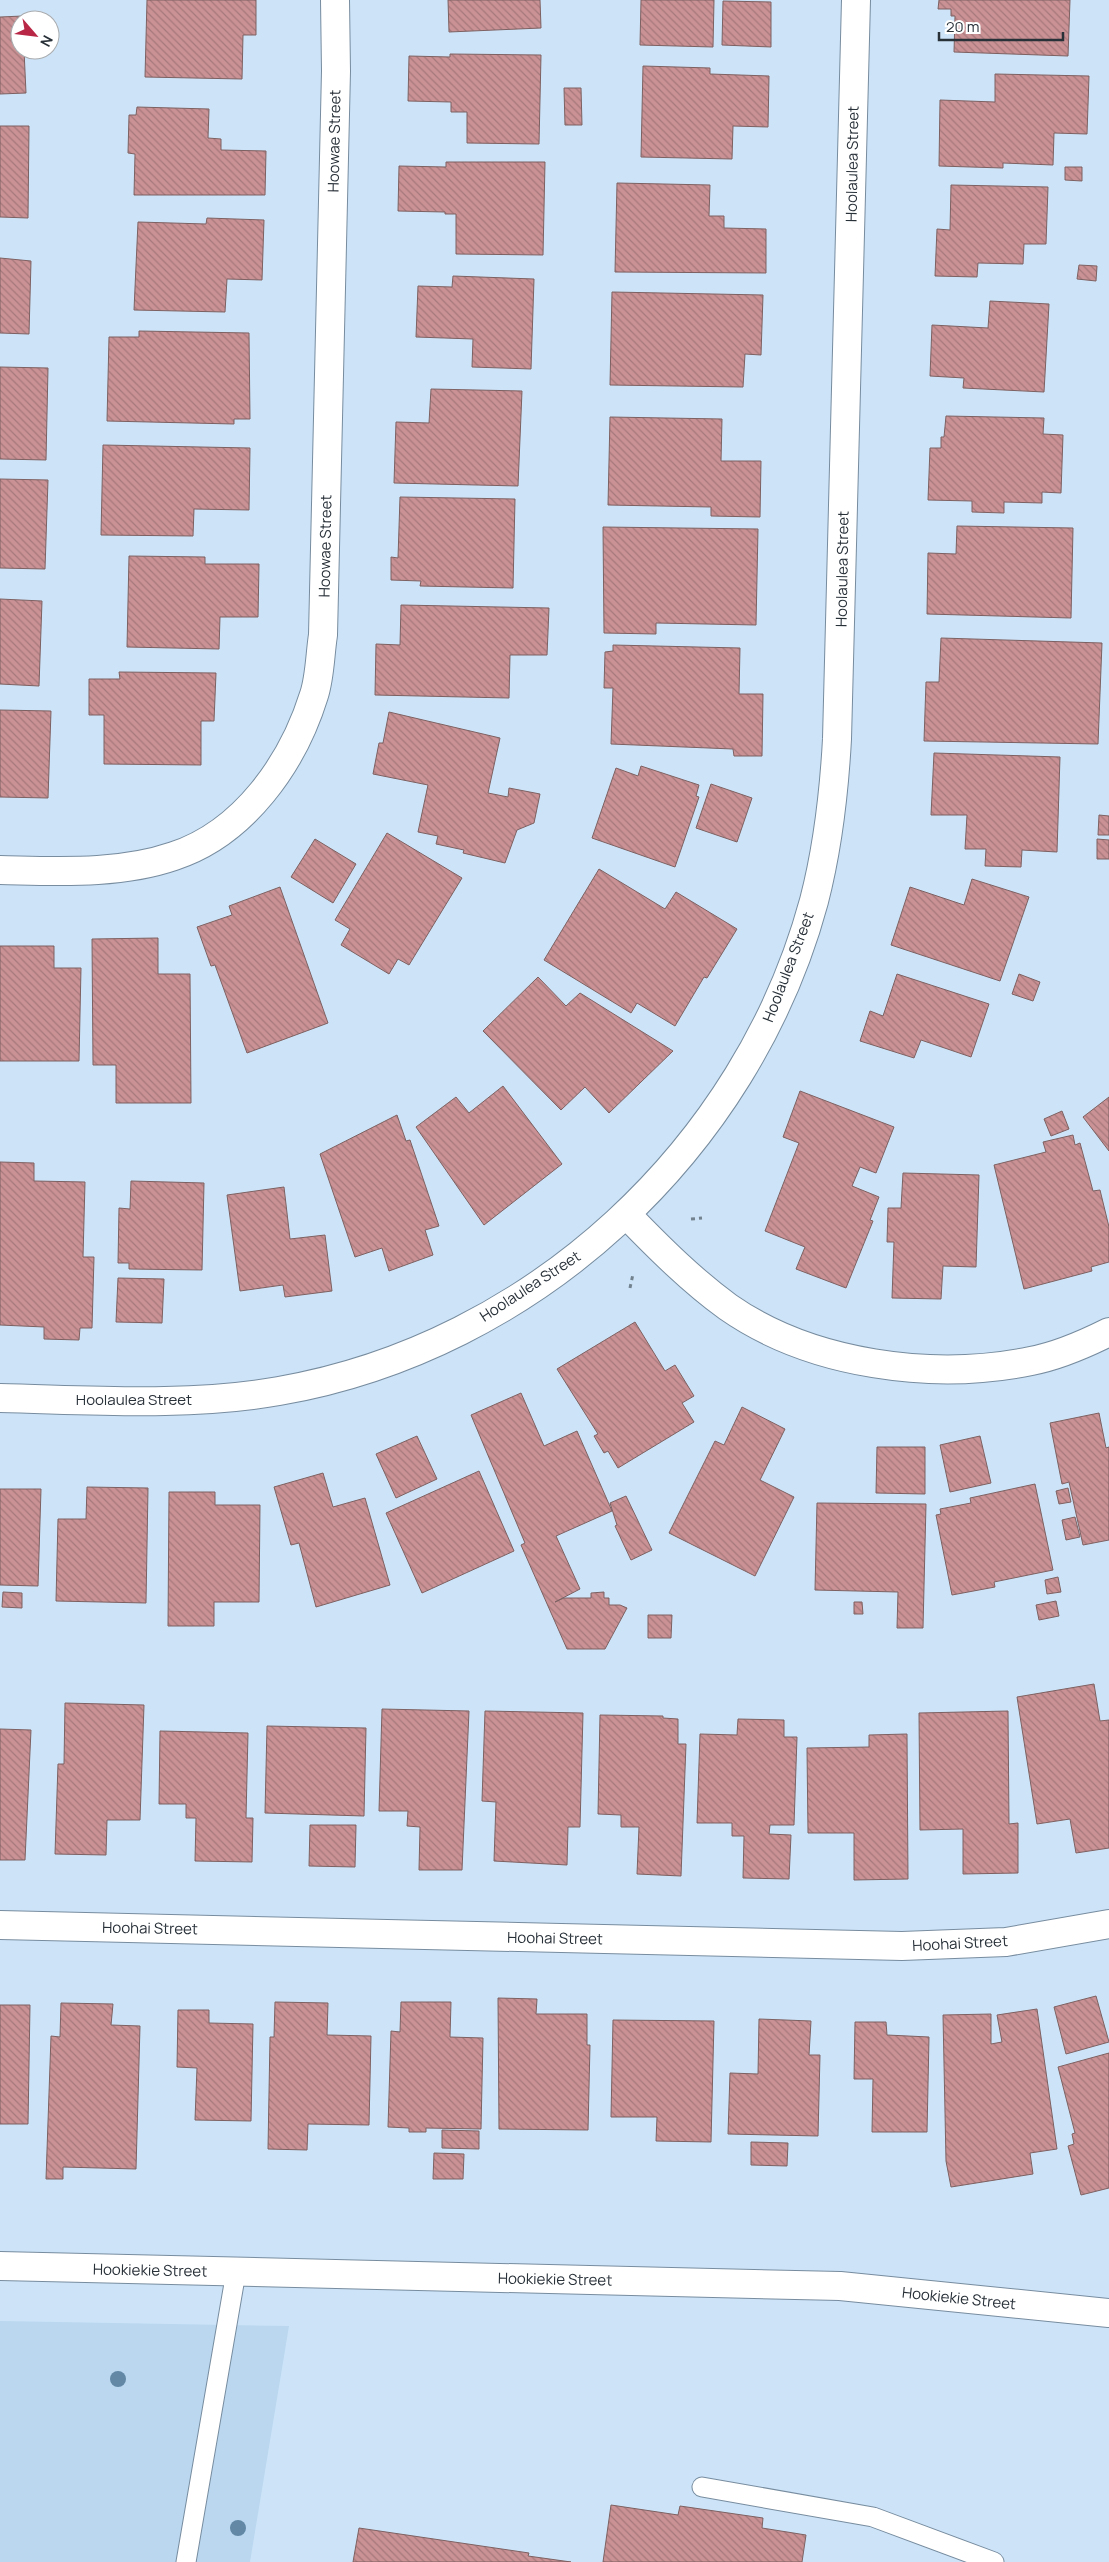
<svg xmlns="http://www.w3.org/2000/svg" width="1109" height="2562" font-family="Manrope,sans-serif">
	<defs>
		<pattern id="building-back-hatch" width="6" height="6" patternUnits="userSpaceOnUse" patternTransform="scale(1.25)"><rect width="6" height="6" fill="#cb9295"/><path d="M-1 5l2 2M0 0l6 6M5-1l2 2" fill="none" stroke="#a5787b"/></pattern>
	</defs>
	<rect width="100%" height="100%" fill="#cde4f8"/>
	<!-- built -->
	<path fill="#bad7ef" d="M0,2321L289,2326L250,2562H0Z"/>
	<!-- building -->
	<path fill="url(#building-back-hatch)" stroke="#7d6162" d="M147,0H256V35H243L242,79L145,77Z
		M448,0H540L541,28L449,32Z
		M641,0H714L713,47L640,45Z
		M939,0H1070L1068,56L954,52L955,16H951V9H938Z
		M723,1L771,2V47L722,45Z
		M23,16V20H20V50H24L26,93L0,94V17Z
		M450,54L541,55L539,144L467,143V112H451V102L408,101L409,56L450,57Z
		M643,66L710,68V74L769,76L768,127L733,126L732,159L641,157Z
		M995,74L1089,76L1087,134L1054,133L1053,165L1003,163V168L939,166L940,100L995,102Z
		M564,88H581L582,125H565Z
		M137,107L209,109L208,138L221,139V150L266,151L265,195H134L135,154L128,153L129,115H136Z
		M0,126H29L28,218L0,217Z
		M446,162H545L543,255L456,254V214H445V212L398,211L399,166L446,167Z
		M1065,167H1082V181L1065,180Z
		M617,183L710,185L709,216H724V228L766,229V273L615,272Z
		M951,185L1048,187L1046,244H1024L1023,264L978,263L977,277L935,276L937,229L950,230Z
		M207,218L264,220L262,280L227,279L225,312L134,310L138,222L206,224Z
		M0,258L31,261L29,334L0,333Z
		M1079,265L1097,266L1096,281L1077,279Z
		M453,276L534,279L531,369L472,367L473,339L416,337L418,286L452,287Z
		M612,292L763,295L761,355L745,354L743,387L610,385Z
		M990,301L1049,304L1044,392L963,388L964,378L930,376L932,325L988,328Z
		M139,331L249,333L250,419H234V424L107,421L109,337H139Z
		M0,367L48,368L46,460L0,459Z
		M431,389L522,391L518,486L394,483L396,422L429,423Z
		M946,416L1044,418L1043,434L1063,435L1061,493L1042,492V503L1004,502V513L972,512V501L928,500L930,448H941V437H944Z
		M610,417L722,419L721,461H761L760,517L711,516V507L608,505Z
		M103,445L250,448L249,510L194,509L193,536L101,535Z
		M0,479L48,480L45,569L0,568Z
		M400,497L515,499L513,588L420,586L421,581L391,580V557L398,558Z
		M957,526L1073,528L1071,618L927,614L928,553L956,554Z
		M603,527L758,529L756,625L656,623V634L604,633Z
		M129,556L205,557V564H259L258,617H220L219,649L127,647Z
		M0,599L42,601L39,686L0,684Z
		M401,605L549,608L547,655H510L509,698L375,695L376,644L400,645Z
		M941,638L1102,643L1098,744L924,741L926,682H939Z
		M613,645L740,648L739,694H763L762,756H734L733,749L611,744L613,688H604L605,652L613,651Z
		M119,672L216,673L214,721H201V765L104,764V715H89V679H120Z
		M0,710L51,711L48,798L0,797Z
		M389,712L500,738L488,793L508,797L509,788L540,794L534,823L517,830L505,863L463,853L464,850L436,844L438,836L418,832L428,785L373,774L379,743H383Z
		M934,753L1060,757L1057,852L1022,850L1021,867L985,866L986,849H965L967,815H931Z
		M641,766L699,785L696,796L699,797L675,867L592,838L616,768L638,776Z
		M711,784L752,798L737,842L696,828Z
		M1099,815L1109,816V835H1098Z
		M387,833L462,878L409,965L398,959L389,974L341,945L350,929L335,920Z
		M315,839L356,864L333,903L291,877Z
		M1097,839L1109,840V859H1097Z
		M599,869L665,909L676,892L737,929L707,978L704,977L675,1026L637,1003L631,1013L544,960Z
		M972,879L1029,897L1000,981L891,945L910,887L964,905Z
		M280,887L328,1023L247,1053L215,965L211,966L197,927L232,915L229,906Z
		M158,938V974H190L191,1103H116V1065H93L92,939Z
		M0,946H54V968H81L79,1061H0Z
		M897,974L989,1004L971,1057L921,1040L914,1058L860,1041L870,1011L883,1016Z
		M1019,974L1040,982L1033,1001L1012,994Z
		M538,977L566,1006L580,993L673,1051L609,1113L585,1087L561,1110L483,1031Z
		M503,1086L562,1164L484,1225L416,1127L456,1097L469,1113Z
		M800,1091L894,1127L876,1173L860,1167L852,1186L879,1197L870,1220L873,1221L846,1288L796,1269L805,1247L765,1231L799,1143L783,1137Z
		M1109,1097V1151L1083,1117Z
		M1062,1111L1069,1129L1051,1136L1044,1119Z
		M397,1115L406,1141L410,1140L439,1226L425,1230L433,1255L389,1271L382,1248L355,1257L320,1154Z
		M1073,1135L1075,1145L1080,1143L1093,1191L1100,1190L1109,1227V1262L1091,1267L1092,1271L1024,1289L994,1165L1046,1152L1043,1142Z
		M0,1162L34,1163V1181L85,1182L83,1257H94L92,1328H80L79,1340L44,1339V1327L0,1325Z
		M903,1173L979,1175L976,1267L943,1266L941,1299L892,1298L894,1242H887L888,1208H901Z
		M131,1181L204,1183L202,1270L129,1269V1263H118L119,1208L130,1209Z
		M284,1187L290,1239L325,1235L332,1291L285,1297L283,1285L240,1291L227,1195Z
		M118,1278L164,1279L162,1323L116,1322Z
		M635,1322L665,1371L675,1365L694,1396L682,1403L694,1422L618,1468L608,1451L604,1453L594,1436L598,1434L557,1369Z
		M521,1393L544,1446L577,1431L612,1511L556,1536L580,1589L555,1602L564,1598H591V1593L604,1592V1598H609V1605H620L627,1608L605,1649H567L521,1545L525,1543L471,1415Z
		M742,1407L785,1429L760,1480L794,1497L755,1576L669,1533L715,1441L724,1445Z
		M1099,1413L1106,1448L1109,1447V1540L1083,1545L1069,1482L1062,1484L1050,1423Z
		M417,1436L437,1479L396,1498L376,1454Z
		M980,1436L991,1483L950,1492L940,1445Z
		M877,1447H925V1494L876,1493Z
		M479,1471L514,1551L422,1593L386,1513Z
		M323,1473L333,1507L365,1498L390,1585L316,1607L299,1543L291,1545L274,1487Z
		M1035,1484L1053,1570L994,1582L995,1587L952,1595L936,1515L941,1514L940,1509L971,1503L970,1498Z
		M87,1487L148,1488L146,1603L56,1601L58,1519H86Z
		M1068,1488L1071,1502L1059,1504L1056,1491Z
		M0,1489H41L38,1586L0,1585Z
		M169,1492H215V1505H260L259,1602H214V1626H168Z
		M626,1496L652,1550L631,1560L615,1526L617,1525L610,1503Z
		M817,1503L926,1504L923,1628H897L898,1592L815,1590Z
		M1075,1517L1080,1537L1066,1540L1062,1520Z
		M1058,1577L1061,1592L1047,1594L1045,1580Z
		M3,1592L22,1593V1608L2,1607Z
		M1056,1601L1059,1616L1039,1620L1036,1605Z
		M854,1602H862L863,1614H854Z
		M648,1615H672L671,1638H648Z
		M1094,1684L1100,1721L1109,1720V1848L1076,1853L1070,1819L1037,1824L1017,1697Z
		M65,1703L144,1705L140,1820H107L106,1855L55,1854L58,1764H64Z
		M382,1709L469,1711L462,1870H419L420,1827L407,1826L408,1811H379Z
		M485,1711L583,1713L580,1827H568L567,1865L494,1861L496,1802L482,1801Z
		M1008,1711L1009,1824L1018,1823V1873L963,1874V1829L920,1830L919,1713Z
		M600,1715L663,1716V1718L678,1719V1744H686L681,1876L637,1874L639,1827H621V1815L598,1814Z
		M738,1719L784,1720V1737H797L794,1825H770L769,1834L791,1835L789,1879L743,1878L744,1836H732V1823H697L700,1734L737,1735Z
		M267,1726L366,1728L364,1816L265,1813Z
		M0,1729L31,1730L25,1860H0Z
		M160,1731L248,1733L246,1818H253L252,1862L195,1861L196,1818H186V1804H159Z
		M907,1734L908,1879L854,1880V1833H808L807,1748L869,1747V1735Z
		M310,1825H356L355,1867L309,1866Z
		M1096,1996L1109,2042L1066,2054L1054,2007Z
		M498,1998L537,1999L536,2014H587V2045H590L588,2130L499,2129Z
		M275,2002L328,2003L327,2035L371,2036L369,2125L308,2124L307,2150L268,2149L270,2037H274Z
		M401,2002H451L450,2037L483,2038L481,2129L426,2128V2132H409V2128L388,2127L391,2031L400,2032Z
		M61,2003L113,2004L111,2025L140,2026L136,2169L63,2167V2179H46L51,2036L60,2037Z
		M0,2005H30L28,2124H0Z
		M1037,2009L1057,2149L1030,2153L1033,2174L951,2187L946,2161L943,2015L991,2014V2044L1002,2042L997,2015Z
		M178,2010H209V2023L253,2024L251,2121L195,2120L197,2068L177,2067Z
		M759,2019L811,2021L809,2055H820L818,2136L728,2134L730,2073L758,2074Z
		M613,2020L714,2021L711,2142L656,2141L657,2117H611Z
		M855,2022H886L887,2035L929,2037L927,2132H872L873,2079H854Z
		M1109,2053V2188L1081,2195L1068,2146L1074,2144L1072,2134L1075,2133L1058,2067Z
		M442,2130L479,2131V2149L442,2148Z
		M751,2142L788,2143L787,2166L751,2165Z
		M434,2153L464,2154L463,2179H433Z
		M611,2505L678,2515L680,2506L763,2518L762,2528L806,2535L802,2562H603Z
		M359,2528L529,2553L528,2556L571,2562H353Z"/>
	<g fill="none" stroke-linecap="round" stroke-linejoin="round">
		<!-- service casing -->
		<g stroke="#778c9f" stroke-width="21">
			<path id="service" d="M702,2487L873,2517L994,2562
				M186,2562L236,2272"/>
		</g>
		<!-- minor casing -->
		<g stroke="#778c9f" stroke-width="30">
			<path id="minor" d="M0,870C57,871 119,875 174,856C244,833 293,763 314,695C320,677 320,654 323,635L336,71L335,0
				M627,1215C659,1248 691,1280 728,1307C811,1365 933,1381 1031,1361C1058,1356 1085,1344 1109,1332
				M0,1925L902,1946L1006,1942L1109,1924"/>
		</g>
		<!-- tertiary casing -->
		<g stroke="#778c9f" stroke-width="30">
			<path id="tertiary" d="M0,1398C93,1400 187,1407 279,1391C533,1347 747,1149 814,901C828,847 834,794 837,739L856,0
				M0,2266L840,2286L1109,2313"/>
		</g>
		<!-- path -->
		<path stroke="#73828f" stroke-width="3" stroke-dasharray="4 4" stroke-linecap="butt" d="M691,1219L702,1218
			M630,1288L633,1274"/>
		<!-- service -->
		<use href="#service" stroke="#fff" stroke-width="19"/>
		<!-- minor -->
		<use href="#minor" stroke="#fff" stroke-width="28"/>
		<!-- tertiary -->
		<use href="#tertiary" stroke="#fff" stroke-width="28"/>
	</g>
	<!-- trees -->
	<g fill="#6288a5">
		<circle cx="118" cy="2379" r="8"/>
		<circle cx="238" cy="2528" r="8"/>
	</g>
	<g text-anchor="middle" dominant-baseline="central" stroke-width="4" stroke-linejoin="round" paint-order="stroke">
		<!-- street labels -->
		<g font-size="15" fill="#283038" stroke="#fff">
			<text transform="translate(334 141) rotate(-89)">Hoowae Street</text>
			<text transform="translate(852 164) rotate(-89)">Hoolaulea Street</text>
			<text transform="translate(325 546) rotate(-89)">Hoowae Street</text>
			<text transform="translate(842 569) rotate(-89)">Hoolaulea Street</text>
			<text transform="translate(788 967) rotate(-69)">Hoolaulea Street</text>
			<text transform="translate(530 1286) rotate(-33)">Hoolaulea Street</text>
			<text x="134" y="1399">Hoolaulea Street</text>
			<text transform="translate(150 1928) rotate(1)">Hoohai Street</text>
			<text transform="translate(555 1938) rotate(1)">Hoohai Street</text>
			<text transform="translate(960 1943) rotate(-3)">Hoohai Street</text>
			<text transform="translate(150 2270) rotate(1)">Hookiekie Street</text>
			<text transform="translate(555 2279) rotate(1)">Hookiekie Street</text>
			<text transform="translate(959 2298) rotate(6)">Hookiekie Street</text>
		</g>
	</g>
	<!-- north arrow -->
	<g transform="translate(35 35) rotate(118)"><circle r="24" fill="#ffffff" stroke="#a9acaf"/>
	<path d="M0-4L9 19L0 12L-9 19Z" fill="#b82746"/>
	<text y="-8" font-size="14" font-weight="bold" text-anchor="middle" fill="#283038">N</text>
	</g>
	<!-- scale -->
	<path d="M939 32v8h124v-8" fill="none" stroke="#283038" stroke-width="2.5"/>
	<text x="946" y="32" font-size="15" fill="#283038" stroke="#ffffff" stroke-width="4" paint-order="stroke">20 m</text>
</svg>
